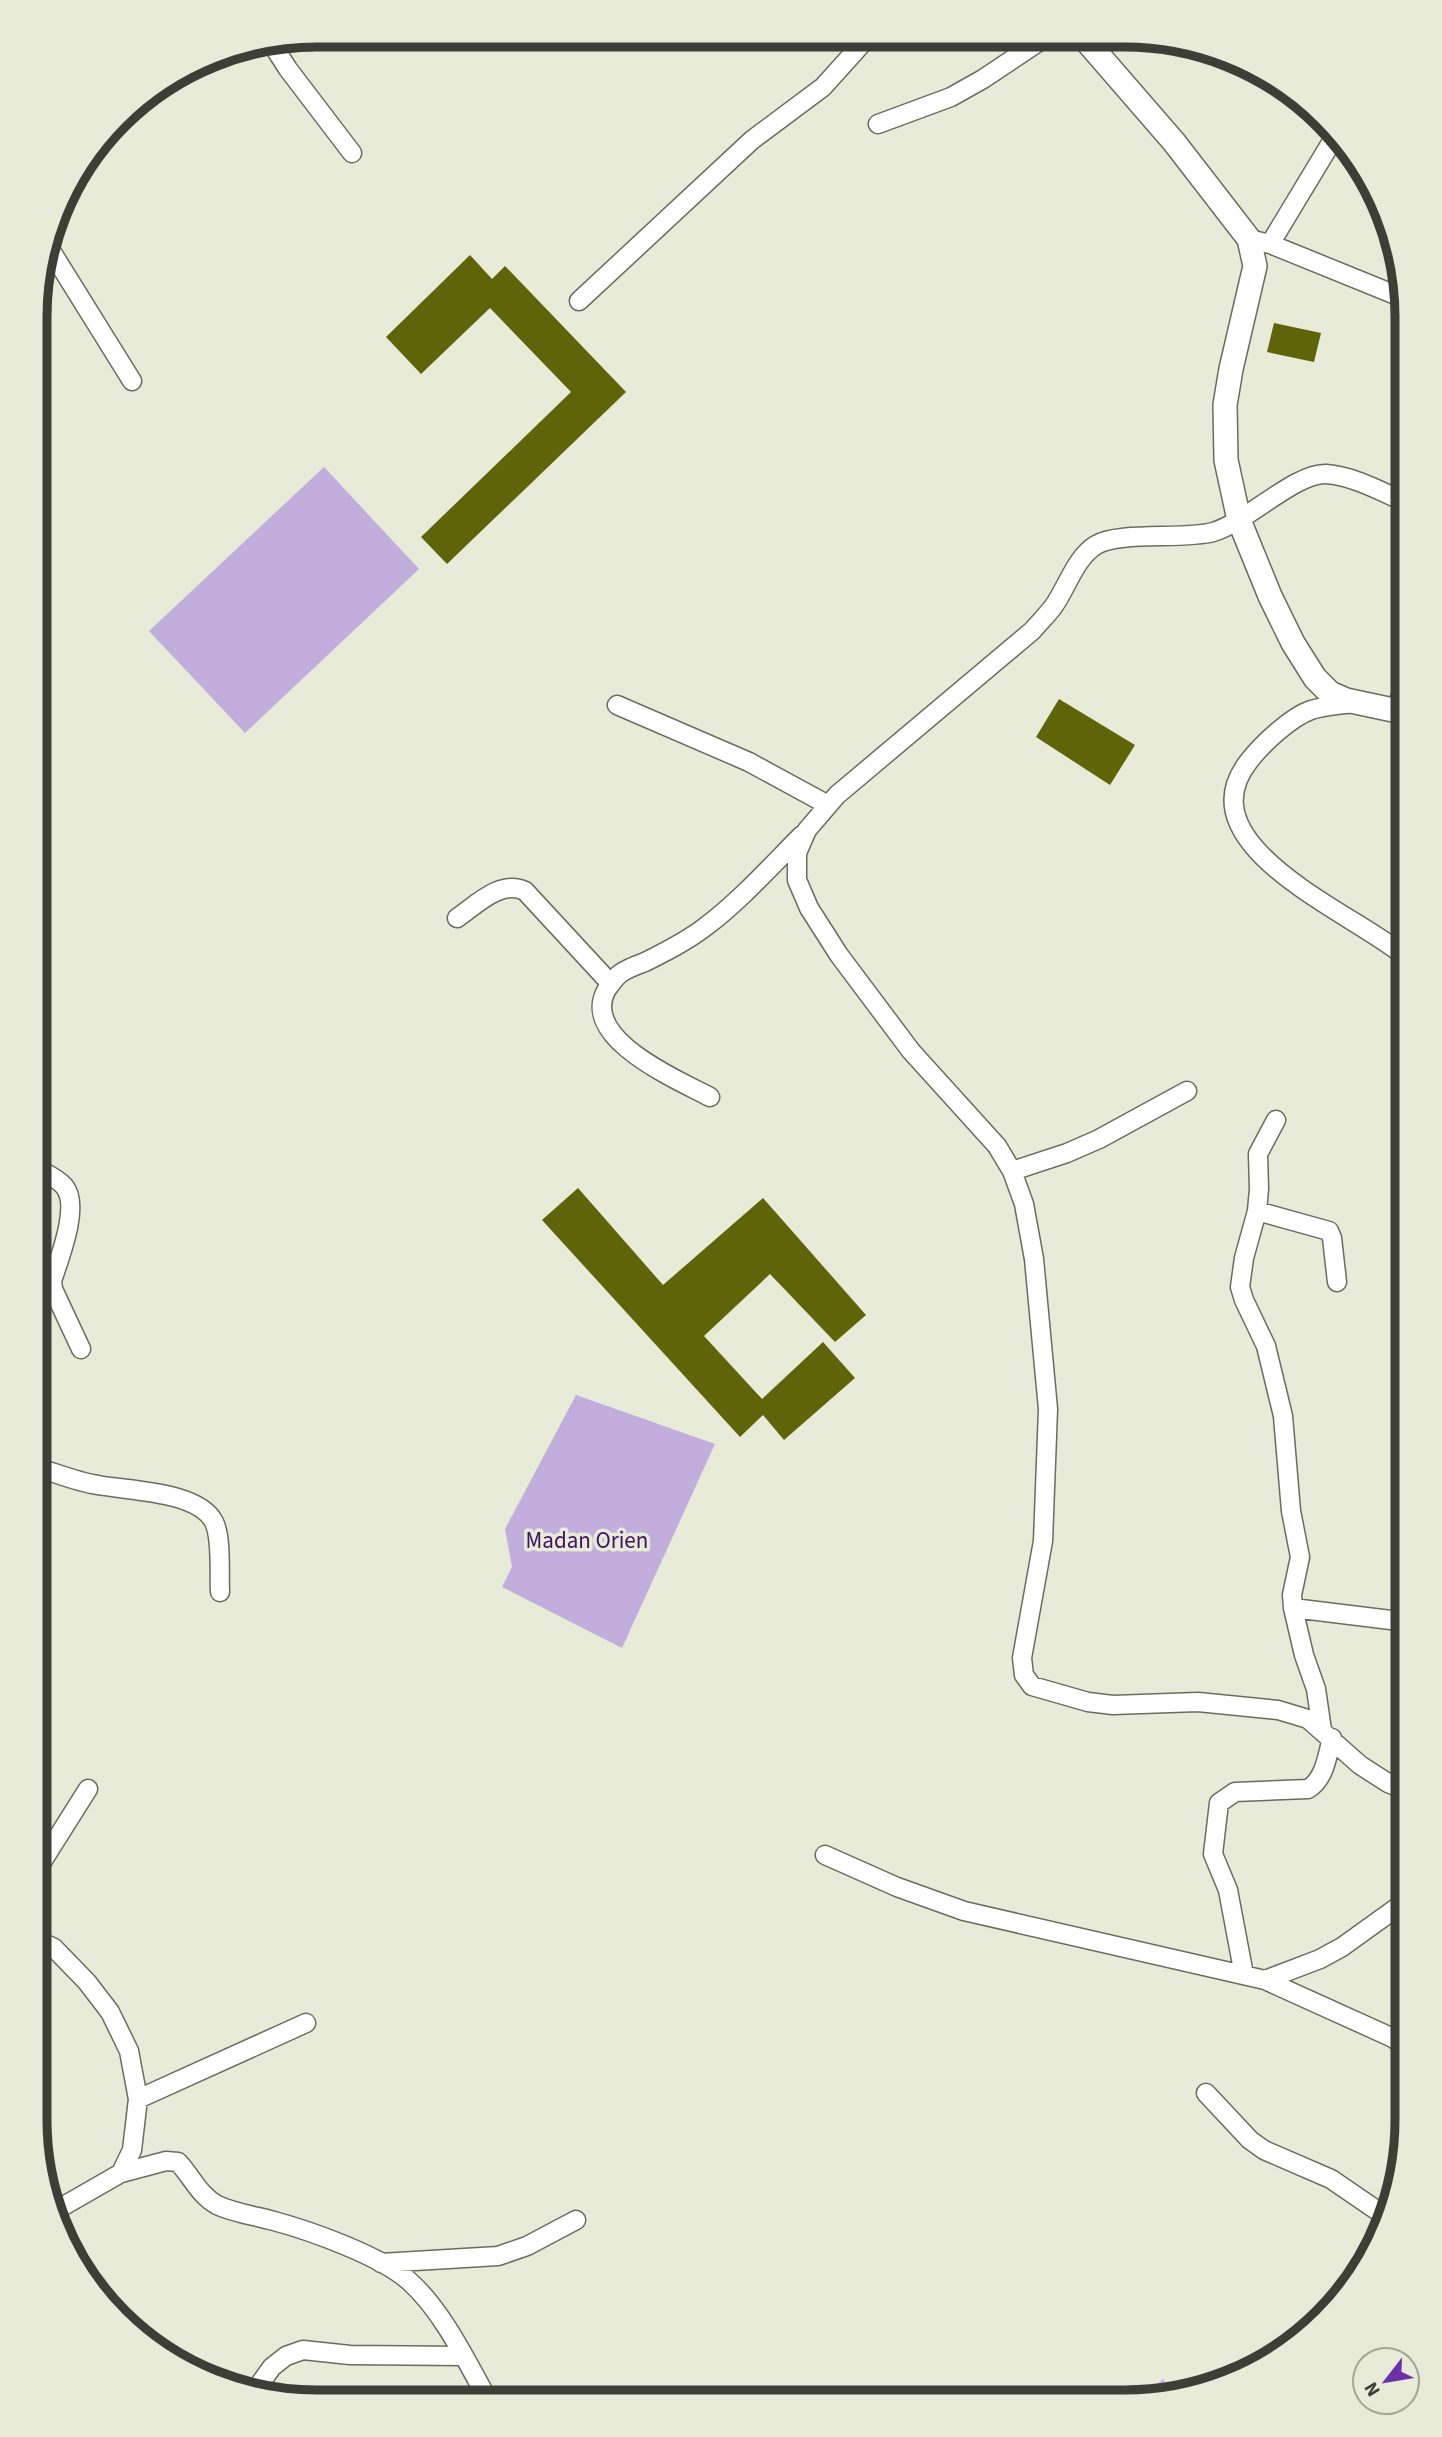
<svg xmlns="http://www.w3.org/2000/svg" width="1442" height="2437" font-family="'Source Sans 3',sans-serif">
	<rect width="100%" height="100%" fill="#e8ebd7"/>
	<!-- green -->
	<path fill="#c1aedd" d="M324,467L419,569L245,733L149,631Z
		M576,1395L715,1444L622,1648L502,1587L512,1567L505,1529Z"/>
	<!-- forest -->
	<path fill="#c5a7ef" d="M1164,2379L1165,2394L1134,2400Z"/>
	<!-- building -->
	<path fill="#606409" d="M470,255L492,279L505,266L626,392L447,564L421,537L571,392L490,308L421,374L386,337Z
		M1274,323L1321,333L1314,362L1267,352Z
		M1059,699L1135,745L1110,785L1036,737Z
		M578,1188L663,1285L763,1198L866,1315L835,1342L770,1274L704,1336L762,1399L823,1342L855,1378L784,1440L763,1415L740,1437L542,1220Z"/>
	<g fill="none" stroke-linecap="round" stroke-linejoin="round">
		<!-- minor casing -->
		<g stroke="#6b6d5c" stroke-width="21">
			<path id="minor" d="M272,44L288,69L352,153
				M878,124L951,97L983,79L1046,37
				M1249,239L1270,244L1403,298
				M1270,244L1337,133
				M48,246L132,381
				M579,301L752,140L823,87L868,37
				M1353,703C1339,705 1324,706 1311,710C1291,717 1262,744 1249,761C1181,847 1359,915 1407,958
				M617,705L749,762L828,805
				M1396,711L1407,676
				M457,918C476,905 501,879 525,891L611,984
				M710,1097C678,1080 578,1038 607,989C611,984 615,977 621,973C628,968 637,965 645,962C665,952 687,941 705,927C740,901 771,866 802,835
				M1276,1120L1258,1154L1259,1189L1257,1211L1244,1258L1240,1287L1244,1300L1266,1346L1283,1416L1291,1511L1300,1557L1292,1595L1293,1608L1304,1655L1316,1689L1322,1730
				M36,1168C45,1173 57,1178 64,1186C81,1205 59,1259 52,1281L53,1289L81,1349
				M1012,1171L1067,1153L1099,1139L1187,1091
				M1257,1211L1329,1231L1332,1238L1337,1282
				M36,1467C56,1473 77,1482 98,1485C129,1491 198,1491 214,1522C222,1538 219,1574 220,1592
				M1293,1608L1407,1622
				M1406,1790L1388,1783L1360,1765L1308,1719L1278,1710L1198,1702L1113,1705L1088,1702L1032,1686L1024,1675L1022,1658L1043,1541L1048,1409L1034,1259L1024,1204L1012,1171L997,1146L911,1051L839,955L809,908L797,880V853L807,830L837,795L1032,631C1039,623 1047,615 1053,607C1067,588 1075,558 1096,545C1118,531 1185,540 1213,532C1247,522 1295,473 1326,474C1354,476 1382,492 1407,503
				M825,1855L897,1887L964,1911L1265,1980L1393,2038L1406,2047
				M35,1873L88,1789
				M35,1939L54,1948L87,1982L110,2012L129,2051L138,2099L132,2150L121,2173L53,2212
				M1244,1975L1228,1890L1213,1854L1219,1803L1235,1792L1308,1789C1325,1779 1327,1756 1332,1738
				M1265,1980L1320,1959L1342,1947L1406,1901
				M1206,2093L1250,2140L1264,2150L1331,2179L1388,2218
				M138,2099L306,2023
				M121,2173L166,2161L178,2162C192,2177 199,2195 217,2205C234,2213 256,2216 274,2221C311,2231 381,2256 409,2281C442,2310 467,2362 488,2400
				M381,2263L498,2256L527,2246L576,2220
				M254,2392L272,2367L286,2356L303,2350L350,2355L463,2356"/>
		</g>
		<!-- tertiary casing -->
		<g stroke="#6b6d5c" stroke-width="26">
			<path id="tertiary" d="M1083,37L1174,142L1249,239L1255,266L1231,369L1225,405L1226,460L1239,520L1270,596L1293,643L1315,678L1330,693L1346,700L1407,713"/>
		</g>
		<!-- minor -->
		<use href="#minor" stroke="#fff" stroke-width="18"/>
		<!-- tertiary -->
		<use href="#tertiary" stroke="#fff" stroke-width="23"/>
	</g>
	<g text-anchor="middle" dominant-baseline="central" stroke-width="7" stroke-linejoin="round" paint-order="stroke">
		<!-- park labels -->
		<g font-size="23" fill="#3e1264" stroke="#e8ebd7">
			<text x="587" y="1540">Madan Orien</text>
		</g>
	</g>
	<!-- crop -->
	<path d="M0 0H1442V2437H0ZM317 47H1125A270 270 0 0 1 1395 317V2120A270 270 0 0 1 1125 2390H317A270 270 0 0 1 47 2120V317A270 270 0 0 1 317 47Z" fill="#e8ebd7" fill-rule="evenodd"/>
	<path fill="none" stroke="#3d3e36" stroke-width="9" d="M317 47H1125A270 270 0 0 1 1395 317V2120A270 270 0 0 1 1125 2390H317A270 270 0 0 1 47 2120V317A270 270 0 0 1 317 47Z"/>
	<!-- north arrow -->
	<g transform="translate(1386 2381) rotate(239)"><circle r="33" fill="#e8ebd7" stroke="#a4a697" stroke-width="2"/>
	<path d="M0-5L12 26L0 18L-12 26Z" fill="#6d31a7"/>
	<text y="-10" font-size="19" font-weight="bold" text-anchor="middle" fill="#3d3e36">N</text>
	</g>
</svg>
